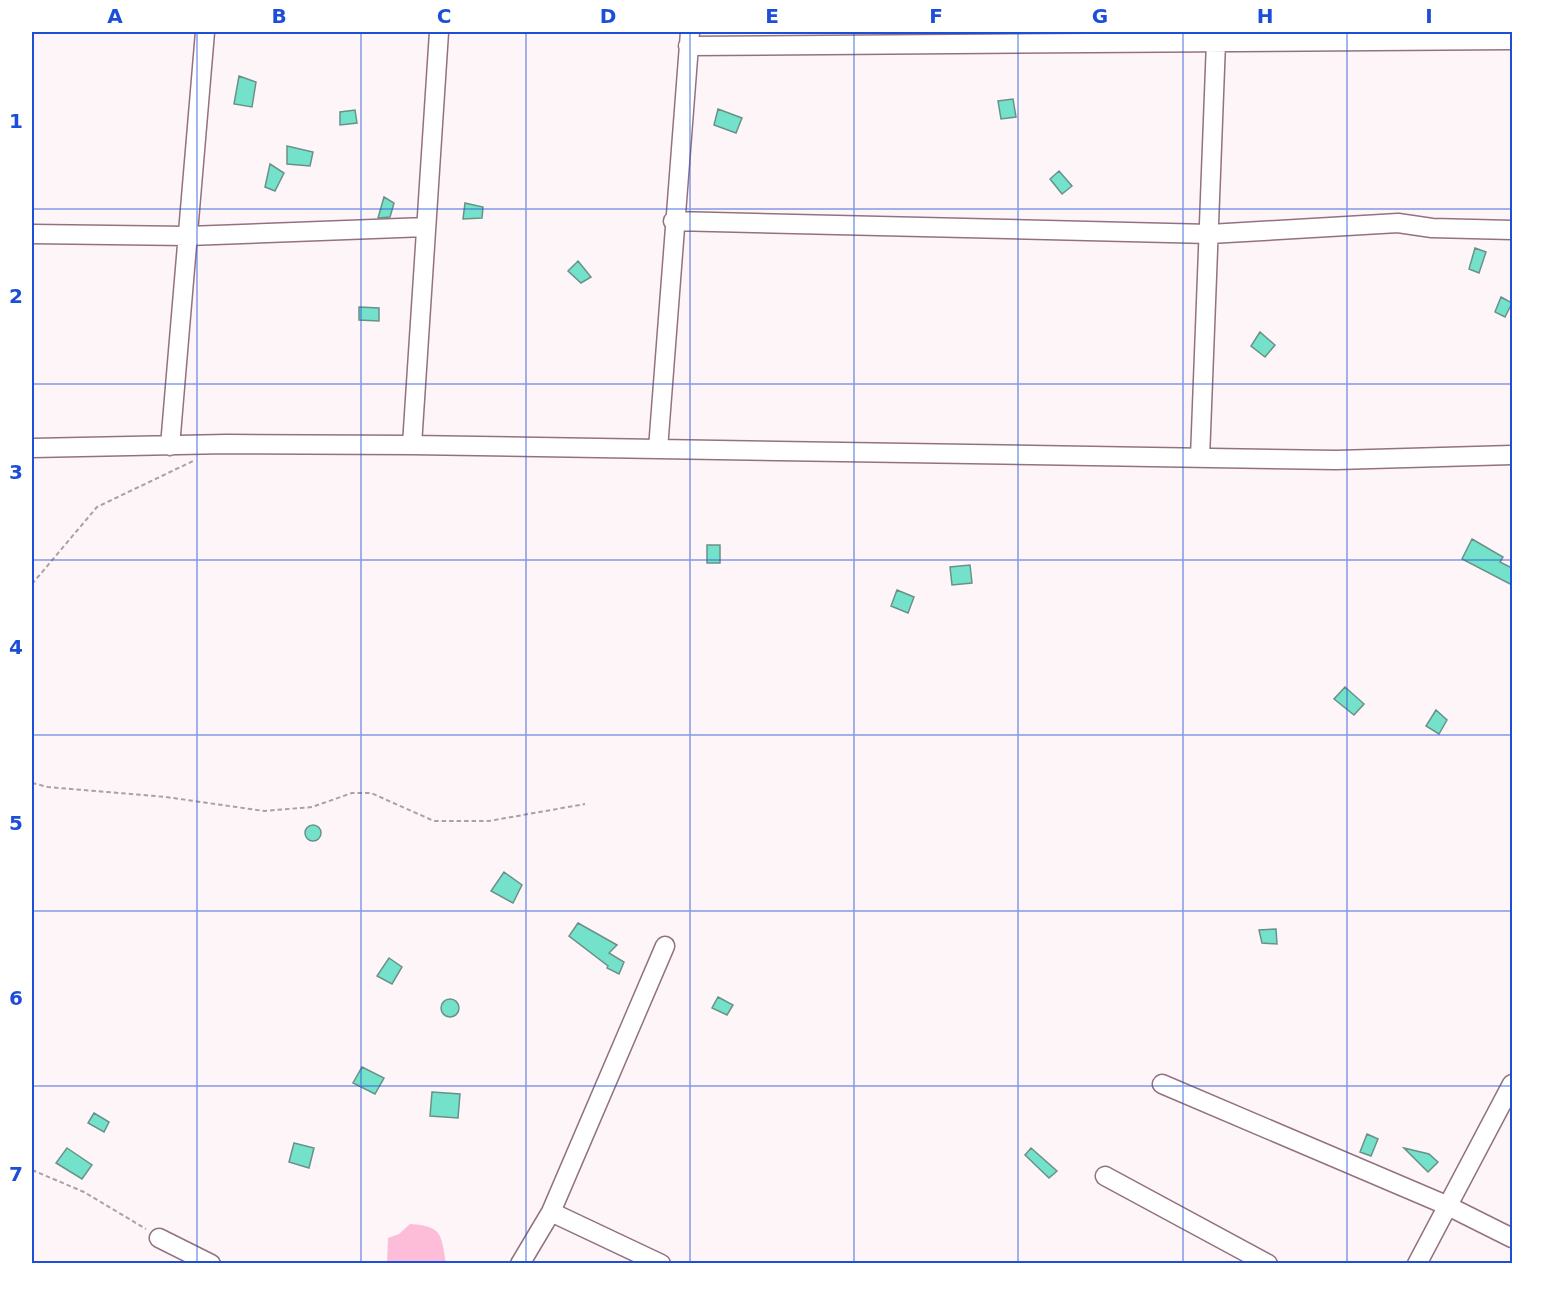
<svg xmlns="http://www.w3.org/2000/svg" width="1544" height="1295" font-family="'DejaVu Sans',sans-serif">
	<rect width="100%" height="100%" fill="#fdf5f8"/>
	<!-- green -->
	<path fill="#fdbcd8" d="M410,1224C443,1226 441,1235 446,1263H387L388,1238L399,1234Z"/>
	<!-- building -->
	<path fill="#74e2cb" stroke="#6a9188" stroke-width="1.5" d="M239,76L256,82L252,107L234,104Z
		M1013,99L1016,117L1001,119L998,101Z
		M718,109L742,118L736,133L714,125Z
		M355,110L357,123L340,125V112Z
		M287,146L313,152L310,166L287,164Z
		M270,164L284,173L275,191L265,187Z
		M1059,171L1072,186L1062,194L1050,179Z
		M384,197L394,203L390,217L378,218Z
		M465,203L483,207L482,218L463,219Z
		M1475,248L1486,252L1479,273L1469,269Z
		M578,261L591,277L581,283L568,271Z
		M1501,297L1512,303L1505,317L1495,312Z
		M359,307L379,308V321L359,320Z
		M1260,332L1275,345L1265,357L1251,346Z
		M1472,539L1503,557L1500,562L1512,568V585L1462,559Z
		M707,545H720V563H707Z
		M970,565L972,583L952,585L950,567Z
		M897,590L914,597L908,613L891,606Z
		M1345,687L1364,704L1354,715L1334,699Z
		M1436,710L1447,720L1439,734L1426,726Z
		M305 833a8 8 0 1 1 16 0a8 8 0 1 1-16 0Z
		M504,872L522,885L513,903L491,891Z
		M578,923L617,945L609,953L624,962L619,974L607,968L608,966L569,936Z
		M1276,929L1277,944L1262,943L1259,930Z
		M389,958L402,967L392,984L377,976Z
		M718,997L733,1005L727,1015L712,1008Z
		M441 1008a9 9 0 1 1 18 0a9 9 0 1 1-18 0Z
		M362,1067L384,1078L375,1094L353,1083Z
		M432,1092L460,1094L458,1118L430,1116Z
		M94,1113L109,1122L104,1132L88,1123Z
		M1367,1134L1378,1139L1371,1156L1360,1152Z
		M294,1143L314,1148L309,1168L289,1162Z
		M67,1148L92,1165L82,1179L56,1163Z
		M1031,1148L1057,1171L1049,1178L1025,1155Z
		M1404,1148L1429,1154L1438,1162L1428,1172Z"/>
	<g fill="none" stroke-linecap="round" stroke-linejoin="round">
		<!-- minor casing -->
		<g stroke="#937280" stroke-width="21">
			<path id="minor" d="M688,46L1512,40
				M673,221L1210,234L1398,223L1432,228L1512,230
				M32,234L188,236L426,227
				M412,445L439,32
				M170,446L205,32
				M32,448L227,444L412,445L1336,460L1512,455
				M658,449L690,32
				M1200,458L1216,42
				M1162,1084L1446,1205L1512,1238
				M1105,1176L1268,1264
				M551,1212L661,1264
				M159,1238L211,1264
				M520,1264L551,1212L665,946
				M1417,1264L1512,1084"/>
		</g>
		<!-- path -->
		<path stroke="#aba1a5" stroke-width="2" stroke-dasharray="4.5 3" stroke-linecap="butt" d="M32,584L97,507L193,461
			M32,783L48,787L166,797L264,811L312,807L352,793H371L434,821H489L585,804
			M32,1170L84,1192L146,1229"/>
		<!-- minor -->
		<use href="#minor" stroke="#fff" stroke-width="18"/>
	</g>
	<!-- grid -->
	<path fill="none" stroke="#1d4ed8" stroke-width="1.5" stroke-opacity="0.55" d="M197,32V1264M361,32V1264M526,32V1264M690,32V1264M854,32V1264M1018,32V1264M1183,32V1264M1347,32V1264M32,209H1512M32,384H1512M32,560H1512M32,735H1512M32,911H1512M32,1086H1512"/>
	<!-- border -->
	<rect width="1544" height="1295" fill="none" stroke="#ffffff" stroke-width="66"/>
	<rect x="33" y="33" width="1478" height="1229" fill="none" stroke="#1d4ed8" stroke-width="2"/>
	<g font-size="20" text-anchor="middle" font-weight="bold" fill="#1d4ed8">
		<text x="115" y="23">A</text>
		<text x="279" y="23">B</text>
		<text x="444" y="23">C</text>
		<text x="608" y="23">D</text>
		<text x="772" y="23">E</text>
		<text x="936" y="23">F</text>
		<text x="1100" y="23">G</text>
		<text x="1265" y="23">H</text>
		<text x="1429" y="23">I</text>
		<text x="16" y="128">1</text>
		<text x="16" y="303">2</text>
		<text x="16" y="479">3</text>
		<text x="16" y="654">4</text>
		<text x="16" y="830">5</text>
		<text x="16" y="1005">6</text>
		<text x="16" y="1181">7</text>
	</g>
</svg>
